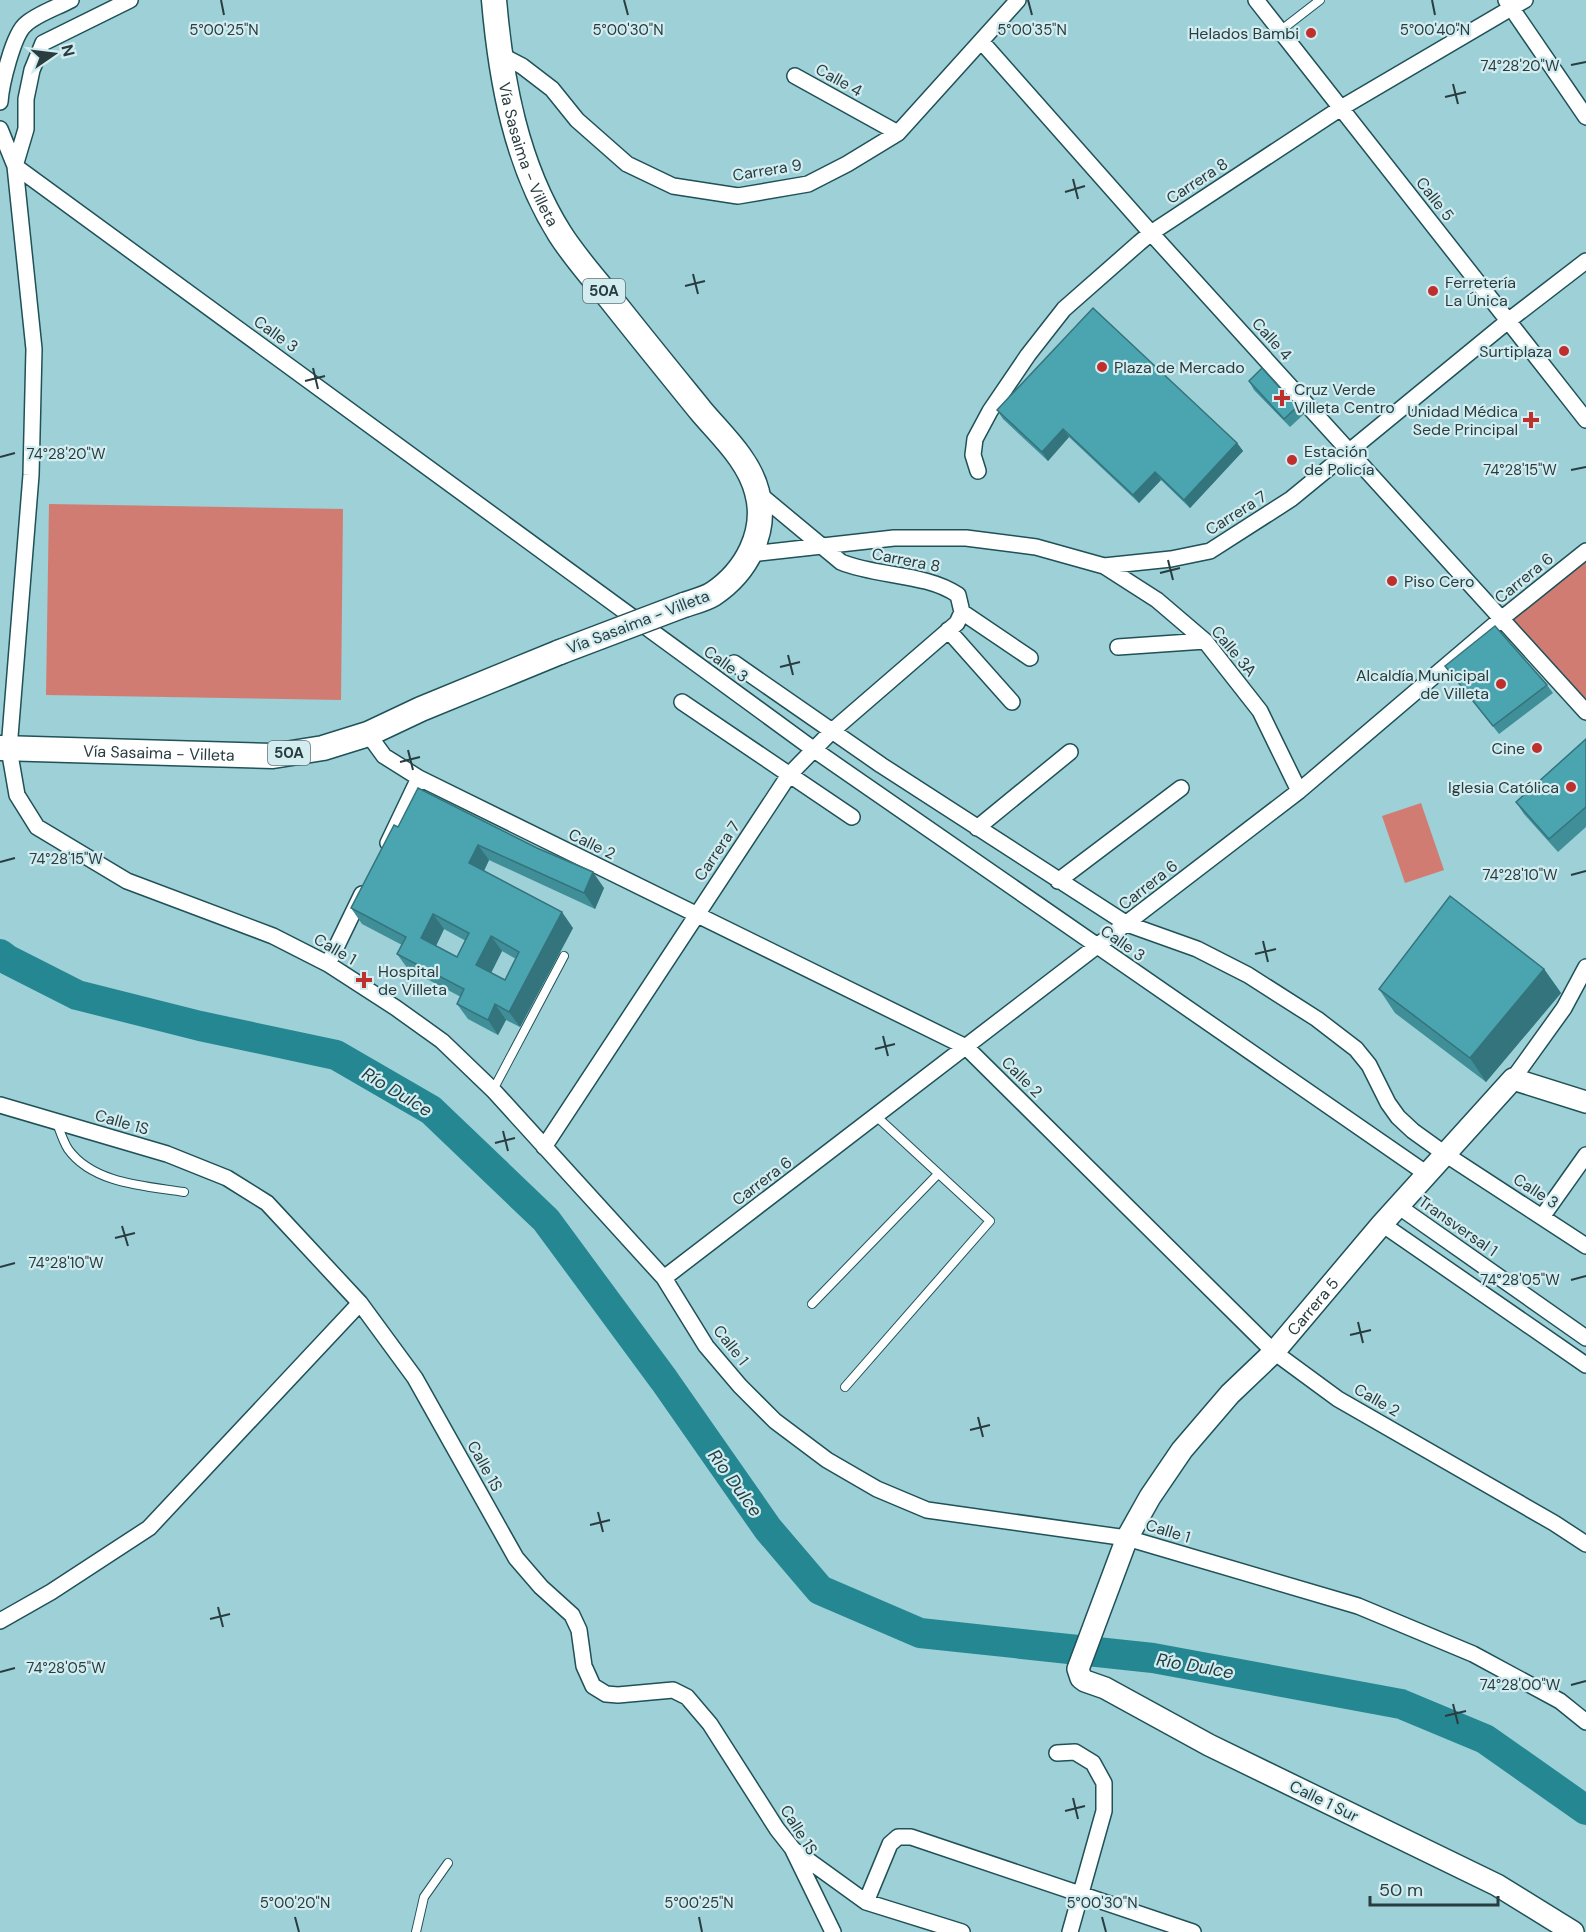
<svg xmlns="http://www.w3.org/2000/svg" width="1586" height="1932" font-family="'DM Sans',sans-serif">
	<rect width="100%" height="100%" fill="#9dd0d7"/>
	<!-- green -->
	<path fill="#d17c73" d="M49,504L343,509L341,700L46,695Z
		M1586,551V712L1501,619Z
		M1421,803L1444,870L1405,883L1382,816Z"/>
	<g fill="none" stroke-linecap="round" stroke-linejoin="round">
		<!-- river -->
		<path stroke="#258792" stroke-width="30" d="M0,954L8,960L77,995L200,1026L336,1055L431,1110L546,1220L664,1380L768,1529L820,1590L920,1633L1153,1658L1401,1704L1485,1739L1586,1810"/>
		<!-- lane casing -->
		<g stroke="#1f5157" stroke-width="10">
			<path id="lane" d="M1280,31L1320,0
				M493,1090L564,956
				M57,1123C60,1131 63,1141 68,1149C93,1184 146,1186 184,1192
				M812,1304L938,1174
				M845,1387L990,1221L876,1116
				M416,1932L424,1897L448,1863"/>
		</g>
		<!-- street casing -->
		<g stroke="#1f5157" stroke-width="18">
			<path id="street" d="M1256,0L1586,420
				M1506,0L1586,117
				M981,41L1151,233L1586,712
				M499,54L522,66L552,89L577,120L627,164L673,186L738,196L808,184L847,164L898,133L1018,0
				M795,76L898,133
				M0,102C1,86 13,34 26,24C37,14 58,7 71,0
				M0,129L15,166L34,349L31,475L9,749L17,795L37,827L127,881L273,936L328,964L396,1008L442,1041L493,1090L664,1278L706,1346L740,1386L775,1421L827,1460L877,1489L927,1510L1127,1538L1358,1606L1473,1654L1560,1701L1586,1722
				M15,166L813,749L1427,1174
				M15,166L26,129V99L32,70L43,43L130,0
				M978,471L973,455L975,439L990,411L1028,355L1064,309L1139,243L1151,233L1341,108L1525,0
				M758,493L841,562C877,577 926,573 958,595L962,612L1030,658
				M751,554L894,538H966L1036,547L1104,566L1171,559L1210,551L1291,499L1508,321L1586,261
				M1104,566L1157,600L1205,641L1260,711L1299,791
				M948,630L1012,702
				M1118,647L1205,641
				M734,663L881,765L1127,924L1197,949L1248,975L1317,1019L1356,1049L1369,1065L1388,1103L1398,1117L1413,1131L1445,1154L1586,1246
				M682,702L852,817
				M368,734L384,756L419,778L966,1047L1274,1352L1338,1399L1554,1523L1586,1544
				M977,828L1070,752
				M388,843L419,778
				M1058,881L1181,788
				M328,964L362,894
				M1513,1079L1564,1008L1586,967
				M0,1105L167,1154L227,1178L267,1203L360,1303L415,1378L516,1558L541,1587L572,1615L579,1630L584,1666L593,1686L606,1694L618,1695L673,1690L687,1697L710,1724L777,1829L792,1848L833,1932
				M544,1147L789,775L832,731L957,623L962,612
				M1398,1206L1586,1338
				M1542,1217L1586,1155
				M1382,1224L1586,1365
				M664,1278L1299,791L1501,619L1586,551
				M0,1621L51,1592L149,1528L360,1303
				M1057,1753L1075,1752L1093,1763L1104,1783V1811L1070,1932
				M794,1850L866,1902L962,1932
				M866,1902L890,1844L898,1837H911L1193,1932"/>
		</g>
		<!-- secondary casing -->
		<g stroke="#1f5157" stroke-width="24">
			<g id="secondary">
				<path id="s1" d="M1573,1932L1497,1885L1209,1745L1105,1688L1085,1681L1081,1678L1078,1669L1127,1538L1150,1497L1182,1450L1230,1394L1274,1352L1382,1224L1513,1079L1586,1102"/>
			</g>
		</g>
		<!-- primary casing -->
		<g stroke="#1f5157" stroke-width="27">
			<g id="primary">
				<path id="s2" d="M494,0C501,81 516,164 560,234C574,256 593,278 610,298C640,336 671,374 701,411C722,436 749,460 757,492C768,532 746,572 713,594C705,599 693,602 684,605"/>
				<path id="s3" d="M0,748L273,756L323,748L368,734L421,709L560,652"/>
			</g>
		</g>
		<!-- lane -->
		<use href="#lane" stroke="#fff" stroke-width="8"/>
		<!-- street -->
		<use href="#street" stroke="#fff" stroke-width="15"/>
		<!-- secondary -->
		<use href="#secondary" stroke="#fff" stroke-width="21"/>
		<!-- primary -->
		<use href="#primary" stroke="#fff" stroke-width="24"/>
		<!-- primary-bridge casing -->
		<g stroke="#1f5157" stroke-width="27" stroke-linecap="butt">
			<path id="primary-bridge" d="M560,652L684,605"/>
		</g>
		<!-- primary-bridge -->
		<use href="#primary-bridge" stroke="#fff" stroke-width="24"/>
	</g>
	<!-- wall -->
	<path fill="#408e98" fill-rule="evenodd" d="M1249,381L1297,407L1303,415L1290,427L1254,390Z
		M997,410L1237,443L1243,451L1190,508L1161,480L1139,503L1069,437L1048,461L1003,419Z
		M1445,666L1547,685L1553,693L1499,734Z
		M1586,739V827L1558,852L1524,814L1516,802Z
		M398,827L537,848L604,888L595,909L489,860L484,871L573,928L520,1027L506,1020L498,1035L468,1019L457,1004L461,997L408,969L397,954L402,945L362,924L351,908ZM444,929L466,941L457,957L436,946ZM502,951L516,959L505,980L491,973Z
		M1544,969L1561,993L1486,1082L1395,1013L1379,989Z"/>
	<!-- shaded-wall -->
	<path fill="#34747c" d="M1063,429L1069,437L1048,461L1042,452Z
		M1237,443L1243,451L1190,508L1184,500Z
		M1155,472L1161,480L1139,503L1133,495Z
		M478,845L489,860L480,879L469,863Z
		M593,872L604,888L595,909L584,893Z
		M562,912L573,928L520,1027L509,1012Z
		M433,914L444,929L432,954L421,938Z
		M491,936L502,951L487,981L476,965Z
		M1544,969L1561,993L1486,1082L1470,1058Z
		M495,1004L506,1020L498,1035L488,1020Z"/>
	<!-- building -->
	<path fill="#4aa5b1" stroke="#34747c" stroke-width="1.5" fill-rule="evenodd" d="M1093,308L1237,443L1184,500L1155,472L1133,495L1063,429L1042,452L997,410Z
		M1262,368L1297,407L1284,419L1249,381Z
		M1495,626L1547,685L1493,726L1445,666Z
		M1586,739V807L1549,839L1516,802Z
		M418,788L537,848L593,872L584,893L478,845L469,863L562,912L509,1012L495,1004L488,1020L457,1004L464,989L397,954L406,937L351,908L394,825L398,827ZM433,914L469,933L457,957L421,938ZM491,936L519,952L505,980L476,965Z
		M1450,896L1544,969L1470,1058L1379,989Z"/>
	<!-- ticks -->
	<path fill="none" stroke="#293d40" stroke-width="2" d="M221,0L224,15M624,0L628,15M1028,0L1032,15M1432,0L1435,15M1571,65L1586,62M1453,84L1458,104M1445,97L1466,92M1073,179L1078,199M1065,192L1085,186M693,274L698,294M685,286L705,281M313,368L318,389M305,381L325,376M0,457L15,453M1571,470L1586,467M1168,560L1173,580M1160,573L1180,568M788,655L793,675M780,667L800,662M408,750L413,770M400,762L420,757M0,862L15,858M1571,875L1586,871M1263,941L1268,962M1255,954L1276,949M883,1036L888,1056M875,1049L895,1044M503,1131L508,1151M495,1143L515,1138M122,1226L128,1246M115,1238L135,1233M0,1267L15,1263M1571,1280L1586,1276M1358,1322L1363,1343M1350,1335L1371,1330M978,1417L983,1437M970,1430L990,1425M598,1512L603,1532M590,1525L610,1520M218,1607L223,1627M210,1619L230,1614M0,1672L15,1668M1571,1685L1586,1681M1453,1704L1458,1724M1445,1716L1466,1711M1073,1798L1078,1819M1065,1811L1085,1806M295,1917L299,1932M699,1917L702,1932M1102,1917L1106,1932"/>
	<!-- markers -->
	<g fill="#be2f2d" stroke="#d2ecef" stroke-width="2">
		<circle cx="1311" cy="33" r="6"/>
		<circle cx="1433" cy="291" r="6"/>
		<circle cx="1564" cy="351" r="6"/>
		<circle cx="1102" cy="367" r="6"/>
		<path d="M1279 389h6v6h6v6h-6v6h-6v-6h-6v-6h6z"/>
		<path d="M1528 411h6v6h6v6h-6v6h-6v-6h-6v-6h6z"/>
		<circle cx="1292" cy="460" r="6"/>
		<circle cx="1392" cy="581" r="6"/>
		<circle cx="1501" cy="684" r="6"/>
		<circle cx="1537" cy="748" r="6"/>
		<circle cx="1571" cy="787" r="6"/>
		<path d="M361 971h6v6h6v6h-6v6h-6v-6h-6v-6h6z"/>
	</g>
	<g text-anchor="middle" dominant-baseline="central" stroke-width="4.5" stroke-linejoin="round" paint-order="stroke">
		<!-- shield labels -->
		<g fill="#d2ecef" stroke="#5c7274" stroke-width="1.5">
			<rect x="583" y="279" width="42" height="24" rx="4.5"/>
			<rect x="268" y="741" width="42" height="24" rx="4.5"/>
		</g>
		<g font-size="15" font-weight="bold" fill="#293d40">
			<text x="604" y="291">50A</text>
			<text x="289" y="753">50A</text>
		</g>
		<!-- poi labels -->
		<g font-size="16" fill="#293d40" stroke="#d2ecef" text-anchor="end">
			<text x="1299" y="33">Helados Bambi</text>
			<text x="1445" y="282" text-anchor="start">Ferretería<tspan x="1445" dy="18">La Única</tspan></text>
			<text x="1552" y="351">Surtiplaza</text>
			<text x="1114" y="367" text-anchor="start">Plaza de Mercado</text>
			<text x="1294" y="389" text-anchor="start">Cruz Verde<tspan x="1294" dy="18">Villeta Centro</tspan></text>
			<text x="1518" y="411">Unidad Médica<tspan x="1518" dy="18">Sede Principal</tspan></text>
			<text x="1304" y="451" text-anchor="start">Estación<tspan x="1304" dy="18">de Policía</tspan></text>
			<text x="1404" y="581" text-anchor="start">Piso Cero</text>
			<text x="1489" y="675">Alcaldía Municipal<tspan x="1489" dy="18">de Villeta</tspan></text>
			<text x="1525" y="748">Cine</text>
			<text x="1559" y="787">Iglesia Católica</text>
			<text x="378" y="971" text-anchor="start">Hospital<tspan x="378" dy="18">de Villeta</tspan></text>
		</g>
		<!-- street labels -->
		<g font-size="16" fill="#293d40" stroke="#d2ecef">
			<text transform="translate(839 80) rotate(29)">Calle 4</text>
			<text stroke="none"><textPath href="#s2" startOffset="159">Vía Sasaima - Villeta</textPath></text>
			<text transform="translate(767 170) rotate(-9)">Carrera 9</text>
			<text transform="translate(1197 181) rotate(-33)">Carrera 8</text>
			<text transform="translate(1435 199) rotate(52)">Calle 5</text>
			<text transform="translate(276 334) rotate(36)">Calle 3</text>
			<text transform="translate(1272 339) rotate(48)">Calle 4</text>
			<text transform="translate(1236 513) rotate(-32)">Carrera 7</text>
			<text transform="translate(906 560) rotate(11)">Carrera 8</text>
			<text transform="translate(1524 578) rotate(-39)">Carrera 6</text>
			<text transform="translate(638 622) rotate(-21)">Vía Sasaima - Villeta</text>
			<text transform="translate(1234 651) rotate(50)">Calle 3A</text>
			<text transform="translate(726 664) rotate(36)">Calle 3</text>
			<text stroke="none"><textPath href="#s3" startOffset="159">Vía Sasaima - Villeta</textPath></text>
			<text transform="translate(592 844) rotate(26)">Calle 2</text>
			<text transform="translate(717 851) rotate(-56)">Carrera 7</text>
			<text transform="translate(1148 885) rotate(-38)">Carrera 6</text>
			<text transform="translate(1123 943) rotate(35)">Calle 3</text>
			<text transform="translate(335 949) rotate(30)">Calle 1</text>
			<text transform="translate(1022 1077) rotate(45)">Calle 2</text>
			<text transform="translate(122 1122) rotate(16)">Calle 1S</text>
			<text transform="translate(762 1181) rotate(-37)">Carrera 6</text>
			<text transform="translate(1536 1191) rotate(33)">Calle 3</text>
			<text transform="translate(1458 1226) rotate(35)">Transversal 1</text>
			<text stroke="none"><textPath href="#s1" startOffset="1002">Carrera 5</textPath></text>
			<text transform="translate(731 1345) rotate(52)">Calle 1</text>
			<text transform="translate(1377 1400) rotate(30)">Calle 2</text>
			<text transform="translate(485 1466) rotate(61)">Calle 1S</text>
			<text transform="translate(1168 1531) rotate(17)">Calle 1</text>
			<text transform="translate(1324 1801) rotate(26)">Calle 1 Sur</text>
			<text transform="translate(799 1830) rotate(58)">Calle 1S</text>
		</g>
		<!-- water labels -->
		<g font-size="18" font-style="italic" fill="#223e42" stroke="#d2ecef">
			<text transform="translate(397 1092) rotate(31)">Río Dulce</text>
			<text transform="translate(735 1483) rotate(54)">Río Dulce</text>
			<text transform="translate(1195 1666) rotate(10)">Río Dulce</text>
		</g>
	</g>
	<g font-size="15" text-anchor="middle" fill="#293d40" stroke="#d2ecef" stroke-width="4.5" stroke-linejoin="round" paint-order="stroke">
		<text x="224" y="35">5°00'25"N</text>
		<text x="628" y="35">5°00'30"N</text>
		<text x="1032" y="35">5°00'35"N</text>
		<text x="1435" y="35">5°00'40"N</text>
		<text x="1520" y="71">74°28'20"W</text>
		<text x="66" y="459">74°28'20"W</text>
		<text x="1520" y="475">74°28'15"W</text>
		<text x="66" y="864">74°28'15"W</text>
		<text x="1520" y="880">74°28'10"W</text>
		<text x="66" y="1268">74°28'10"W</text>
		<text x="1520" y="1285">74°28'05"W</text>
		<text x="66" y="1673">74°28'05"W</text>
		<text x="1520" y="1690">74°28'00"W</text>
		<text x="295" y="1908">5°00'20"N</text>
		<text x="699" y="1908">5°00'25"N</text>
		<text x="1102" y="1908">5°00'30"N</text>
	</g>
	<!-- north arrow -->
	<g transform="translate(54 54) rotate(76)" stroke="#d2ecef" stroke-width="4.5" paint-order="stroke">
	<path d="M0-4.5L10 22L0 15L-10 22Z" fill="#293d40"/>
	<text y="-9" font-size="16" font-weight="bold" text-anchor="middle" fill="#293d40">N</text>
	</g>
	<!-- scale -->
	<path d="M1370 1896v9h128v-9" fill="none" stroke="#293d40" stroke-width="3"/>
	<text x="1379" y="1896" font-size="18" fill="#293d40" stroke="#d2ecef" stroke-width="4.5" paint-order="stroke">50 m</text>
</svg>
